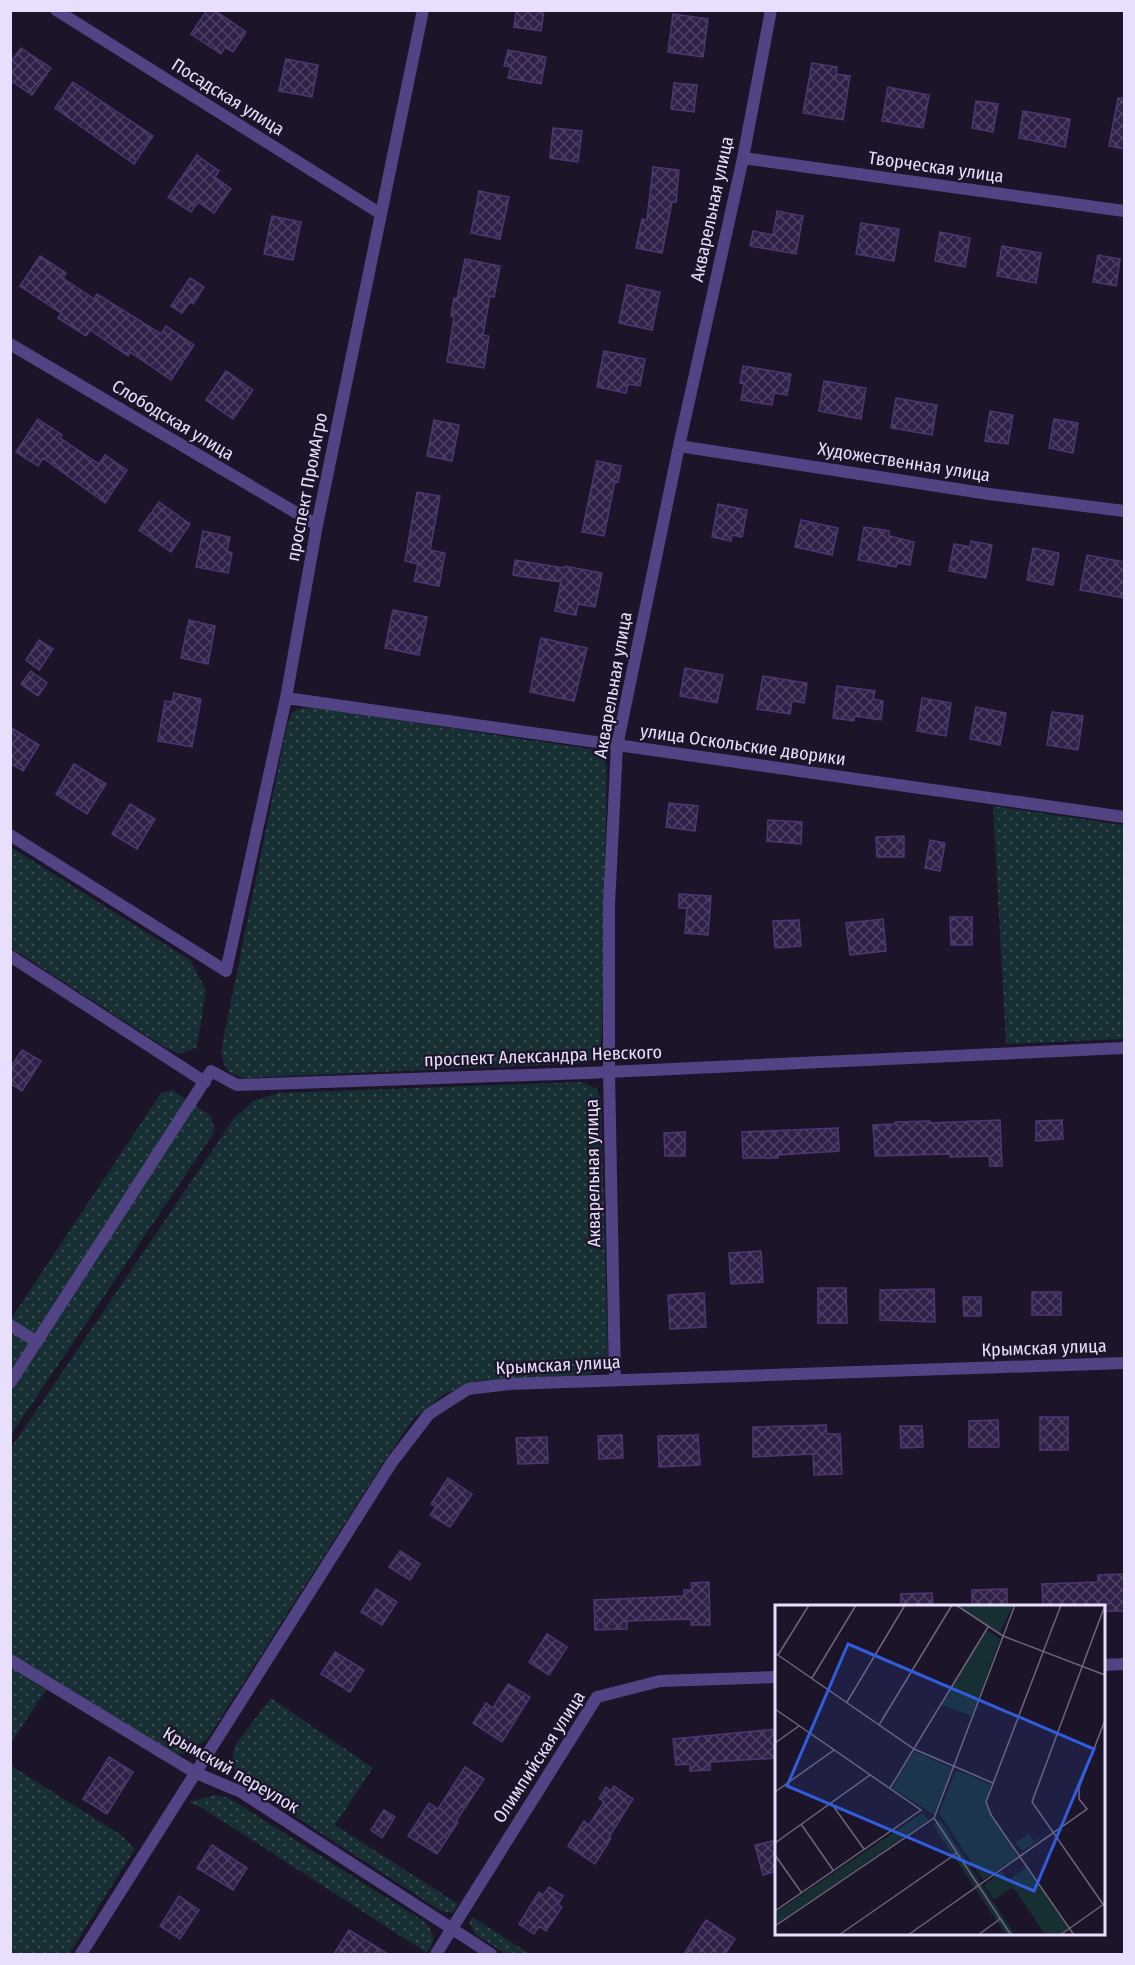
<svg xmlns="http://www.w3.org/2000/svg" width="1135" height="1965" font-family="'Fira Sans Condensed',sans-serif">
	<defs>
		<pattern id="grass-dots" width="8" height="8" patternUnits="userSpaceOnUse" patternTransform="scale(1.5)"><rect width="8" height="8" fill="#172e33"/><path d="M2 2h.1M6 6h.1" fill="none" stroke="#394c51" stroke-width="1.8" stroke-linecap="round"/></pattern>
		<pattern id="building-cross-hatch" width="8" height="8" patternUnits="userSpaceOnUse" patternTransform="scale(1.5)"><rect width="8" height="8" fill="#312148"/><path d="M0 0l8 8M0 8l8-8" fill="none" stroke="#4f4163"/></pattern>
	</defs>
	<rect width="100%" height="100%" fill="#1c1429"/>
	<!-- grass -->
	<path fill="url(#grass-dots)" d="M302,708H316L591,749L603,755L607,769L602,1033C600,1050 600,1055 584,1063L243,1078C227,1073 224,1068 221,1051L287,725L292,712Z
		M993,806L1124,825V1039L1006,1044Z
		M11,847L190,960L206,990L197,1047L182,1054L169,1050L11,948Z
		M582,1082L597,1089L601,1101L608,1357L601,1370L586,1375L476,1381L445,1394L414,1418L385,1460L207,1740L182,1754H161L11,1656V1448L234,1118L255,1100L279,1093Z
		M172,1090L211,1116L215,1131L11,1435V1319L161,1093Z
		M11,1667L46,1690L11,1743Z
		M271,1698L373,1768L335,1825L458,1904L453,1913L441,1911L240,1781L232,1764L235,1745Z
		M10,1765L121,1835L135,1849L69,1954H11Z
		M215,1795L229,1798L425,1922C435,1934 436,1940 427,1953L202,1808L189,1802Z
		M472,1917L530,1954H506L476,1935L469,1923Z"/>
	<!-- building -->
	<path fill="url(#building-cross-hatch)" stroke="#4d3672" stroke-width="1.5" d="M207,10H214L246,32L233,52L225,47L221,54L191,34Z
		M516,10H544L541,31L514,27Z
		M673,14L708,19L703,57L668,52Z
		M21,48L51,68L32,95L10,80V63Z
		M508,50L546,57L541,84L508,78L511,67L504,66Z
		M286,59L318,65L312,97L279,91Z
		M812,63L837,67L836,74L850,76L843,120L803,113Z
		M73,82L153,136L134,164L55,108Z
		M674,83L697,85L694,112L671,109Z
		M888,87L929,95L923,128L882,121Z
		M1118,98H1125V149L1109,146Z
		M976,101L998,104L993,132L972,128Z
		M1023,111L1070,119L1065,147L1019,138Z
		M553,128L582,131L578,162L550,158Z
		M197,155L219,171L215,177L231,189L214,213L198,202L191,212L168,197Z
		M653,167L679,170L676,202H672L662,253L636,248L642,219L647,220Z
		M479,191L509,197L500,239L471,233Z
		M777,211L803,216L796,254L750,246L753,231L773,235Z
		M272,216L301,222L293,260L264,254Z
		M861,223L899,229L894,261L856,254Z
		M940,232L970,238L965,267L935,261Z
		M1002,246L1041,253L1036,283L997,276Z
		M1098,255L1120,259L1116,286L1093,282Z
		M40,256L66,273L63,278L94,299L97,294L161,334L166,326L194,345L171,380L130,352L128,356L90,330L86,336L58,318L61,313L20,286Z
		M465,259L500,266L494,297L490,296L483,335L489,336L484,368L447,362L454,317L451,316L454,298L457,299Z
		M190,278L204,287L193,304L190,302L182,313L171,306Z
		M627,285L660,292L652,330L619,323Z
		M604,351L645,359L640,386L628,384L626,393L597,387Z
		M743,366L791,374L787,395L774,393L772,405L741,400L744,384L740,383Z
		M226,371L253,390L233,419L206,400Z
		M824,381L866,388L861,419L819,411Z
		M896,398L937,405L932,435L891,428Z
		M990,411L1013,415L1008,444L985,441Z
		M38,419L62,435L60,438L99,464L105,455L127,470L105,503L43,458L38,466L16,452Z
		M1054,419L1078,423L1073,453L1049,448Z
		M434,420L459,425L452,461L427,456Z
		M597,461L621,466L618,482L615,481L604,536L582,532Z
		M417,492L440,496L430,550L445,553L439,586L414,581L418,564L405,561Z
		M159,502L190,524L171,552L139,530Z
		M718,504L747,510L742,537L732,535L731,541L712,537Z
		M801,520L838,528L832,555L795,547Z
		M864,527L889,531V536L914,542L910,565L897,563L896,567L858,560Z
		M203,531L230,537L227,551L232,553L228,573L196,567Z
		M971,541L992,545L986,578L949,571L954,544L970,547Z
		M1033,548L1059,553L1053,585L1027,580Z
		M1087,555L1125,562V598L1080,590Z
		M515,560L564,568L565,566L602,573L595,607L578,604L576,615L555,611L561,582L513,575Z
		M393,610L427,617L419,655L385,648Z
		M189,620L215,626L208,664L181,658Z
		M541,638L587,648L574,701L530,692Z
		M39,640L53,649L39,670L26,660Z
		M685,668L723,675L717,703L680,696Z
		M31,671L47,683L38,696L21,684Z
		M763,676L807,683L804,703L792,701L790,714L757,709Z
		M837,686L875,691L873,699L883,701L881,720L854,716V721L833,718Z
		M174,693L201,699L192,747L158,741L165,701L172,702Z
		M922,698L951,703L946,736L917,731Z
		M976,707L1006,713L1000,745L970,739Z
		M1052,712L1083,716L1078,750L1047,745Z
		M10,727L39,745L23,771L10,763Z
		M74,764L106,784L87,814L56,794Z
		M669,803L698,806L695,831L666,827Z
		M130,804L155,819L137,849L112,834Z
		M768,820L802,822L801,844L767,841Z
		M904,836V857H877L876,837Z
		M930,840L945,843L940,871L925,868Z
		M679,894L711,896L708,935L685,933L687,908H679Z
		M950,917H972V945H951Z
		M883,919L886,951L850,955L846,923Z
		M799,920L801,946L775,948L773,921Z
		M22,1050L41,1061L22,1091L10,1083V1068Z
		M1000,1120L1002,1166H990L989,1156L950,1157V1154L875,1156L873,1125L895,1124V1122L930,1121V1123Z
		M1062,1120L1063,1139L1036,1141V1121Z
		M838,1128L839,1151L778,1155V1158H743L742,1132Z
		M685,1132V1156H665L664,1133Z
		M761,1251L763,1282L731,1284L729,1253Z
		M818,1288H846L847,1323H818Z
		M934,1289L935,1322L880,1320V1290Z
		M1032,1292H1061V1315H1032Z
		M704,1293L706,1327L670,1329L668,1295Z
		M963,1297H981V1316H964Z
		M1040,1417H1068V1450H1040Z
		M998,1420L999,1447H969V1421Z
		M826,1425L827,1434H840L842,1474L814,1475L813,1454L753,1457V1427Z
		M900,1426H922L923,1447L901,1448Z
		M622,1435L623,1458L599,1459L598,1436Z
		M698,1435L700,1465L659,1467L658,1436Z
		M547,1437L548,1463L518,1464L516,1438Z
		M448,1478L472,1494L450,1527L430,1515L436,1507L431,1504Z
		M400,1551L420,1564L410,1580L389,1567Z
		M1125,1574V1611H1104V1606H1043L1042,1584L1098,1582V1575Z
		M709,1582L710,1625H691V1619L627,1621V1629L595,1630L594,1600L684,1596V1590H692L691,1583Z
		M376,1589L397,1602L382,1625L361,1612Z
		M1007,1589V1606H972V1590Z
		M932,1593L933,1606H901V1594Z
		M547,1634L567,1647L549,1675L529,1662Z
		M335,1652L364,1670L350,1692L321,1674Z
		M508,1684L530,1697L502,1742L473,1723L486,1703L493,1708Z
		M777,1729V1758L710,1762V1770L690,1771V1764L676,1765L673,1739Z
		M109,1757L133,1772L107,1814L83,1799Z
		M465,1767L484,1779L456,1821L458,1822L437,1854L408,1836L429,1803L438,1809Z
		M614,1786L633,1799L609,1837L611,1838L595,1864L568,1846L584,1821L589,1825L604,1802L599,1798L606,1787L611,1791Z
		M384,1810L395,1817L382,1838L371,1830Z
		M777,1840V1871L763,1875L755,1845Z
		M212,1845L247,1868L233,1890L197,1868Z
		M549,1887L563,1896L558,1904L562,1907L546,1931L539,1926L534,1934L519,1924L539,1892L543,1895Z
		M179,1896L199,1910L180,1939L160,1926Z
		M706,1920L735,1939L725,1954H684Z
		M349,1930L388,1954H334Z"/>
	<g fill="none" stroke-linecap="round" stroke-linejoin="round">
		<!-- minor -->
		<path stroke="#524384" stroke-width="12" d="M56,10L381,214
			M743,158L1124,211
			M10,344L317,525
			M679,446L989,494L1124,511
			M286,698L1124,817
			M10,835L226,971L286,698L317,525L423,10
			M10,956L205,1082
			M10,1325L37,1342
			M615,1380L609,1072V905L617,746L679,446L743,158L771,10
			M10,1383L211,1071L237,1085L586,1073L1124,1048
			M10,1660L196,1773L241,1792L491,1954
			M1104,1665L1124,1664
			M81,1954L392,1462L429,1414L468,1389L509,1384L1124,1363
			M436,1954L597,1697L660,1681L776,1677"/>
	</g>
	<g text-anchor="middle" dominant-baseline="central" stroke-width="4.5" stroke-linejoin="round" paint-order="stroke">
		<!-- street labels -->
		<g font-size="18" fill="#e8dffc" stroke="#1c1429">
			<text transform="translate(228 97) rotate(32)">Посадская улица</text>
			<text transform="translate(936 167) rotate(8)">Творческая улица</text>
			<text transform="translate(712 209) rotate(-78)">Акварельная улица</text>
			<text transform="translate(173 420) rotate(31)">Слободская улица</text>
			<text transform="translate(904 462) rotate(9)">Художественная улица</text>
			<text transform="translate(307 487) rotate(-79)">проспект ПромАгро</text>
			<text transform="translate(613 685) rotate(-80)">Акварельная улица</text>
			<text transform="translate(743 745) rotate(8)">улица Оскольские дворики</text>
			<text transform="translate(543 1056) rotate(-2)">проспект Александра Невского</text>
			<text transform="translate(593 1173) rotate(-91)">Акварельная улица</text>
			<text transform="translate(1044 1348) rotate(-2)">Крымская улица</text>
			<text transform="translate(558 1365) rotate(-3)">Крымская улица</text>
			<text transform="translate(539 1757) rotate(-57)">Олимпийская улица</text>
			<text transform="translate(231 1770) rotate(30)">Крымский переулок</text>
		</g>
	</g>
	<!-- overview -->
	<g transform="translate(775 1605)">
		<rect width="330" height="330" fill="#1c1429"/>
		<path d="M182,0H238L225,28ZM212,25L225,34L197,111L166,100ZM139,146L177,163L159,210L117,183ZM181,165L216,179L211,200L241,248L242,252L208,275L164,208ZM147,208L154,215L0,320V308ZM165,215L240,330H231L158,220ZM276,226L248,246L240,238L254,229L259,236ZM251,263L293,323L286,330H270L241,286L236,283L219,295L209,280L227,266L233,275Z" fill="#172e33"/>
		<path fill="none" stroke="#6e657d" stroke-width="1.5" d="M181,0L228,31L330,70M286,0L211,197L216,210L299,330M330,0L257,197L330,302M0,48L139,144L218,178M3,50L34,0M37,73L81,0M72,97L130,0M0,104L146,205L0,306M104,120L177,0M0,138L24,121M115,183L213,22M0,187L59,145M56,198L89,244M159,213L236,330M26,219L58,265M0,238L95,170M0,250L26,287M0,321L159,213L240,0M64,330L182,248M133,330L312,204L304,194V183L330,115M203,330L225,314M285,330L329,299"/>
		<path fill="#315cdc" fill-opacity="0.15" stroke="#315cdc" stroke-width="3" d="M73,39L319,144L259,286L12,181Z"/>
		<rect width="330" height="330" fill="none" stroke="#e8dffc" stroke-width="3"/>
	</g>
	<!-- border -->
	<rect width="1135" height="1965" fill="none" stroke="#e8dffc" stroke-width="24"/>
</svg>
